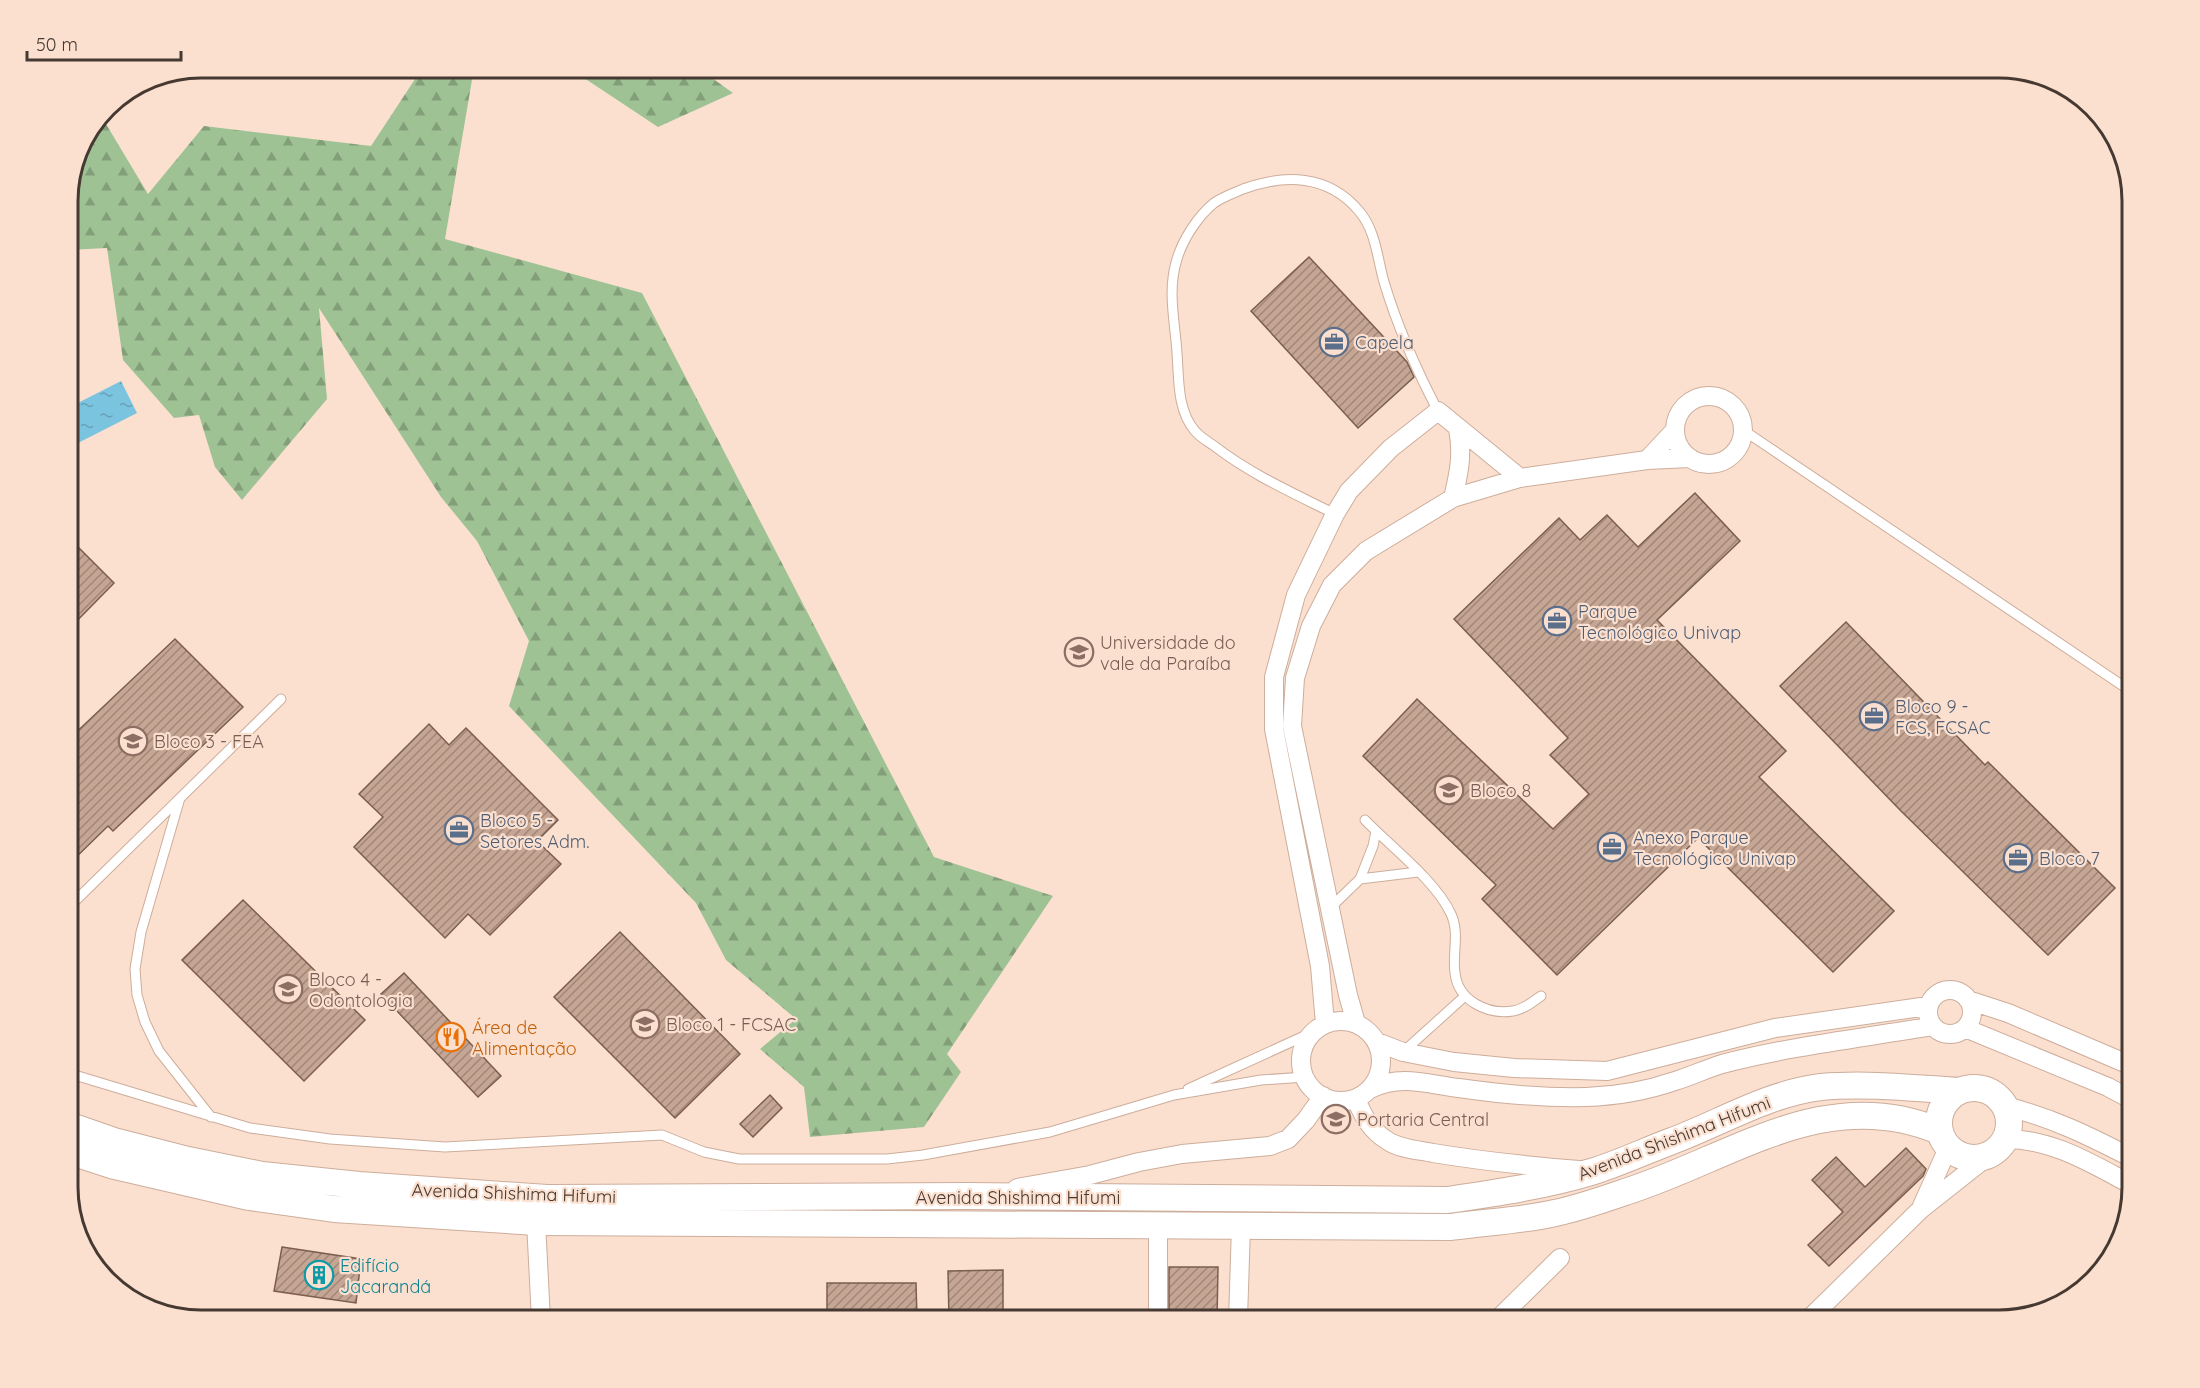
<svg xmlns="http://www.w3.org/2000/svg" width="2200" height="1388" font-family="Quicksand,sans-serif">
	<defs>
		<pattern id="forest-firs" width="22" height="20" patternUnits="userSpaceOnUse" patternTransform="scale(1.5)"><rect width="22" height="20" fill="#9fc295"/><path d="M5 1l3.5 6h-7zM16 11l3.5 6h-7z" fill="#839f7a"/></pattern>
		<pattern id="water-ripples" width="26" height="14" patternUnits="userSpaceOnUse" patternTransform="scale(1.5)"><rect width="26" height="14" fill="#7bc4e0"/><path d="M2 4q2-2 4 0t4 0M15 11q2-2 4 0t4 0" fill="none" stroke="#67a0b6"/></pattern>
		<pattern id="building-hatch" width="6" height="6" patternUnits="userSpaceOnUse" patternTransform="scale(1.5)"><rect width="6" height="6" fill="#c5a593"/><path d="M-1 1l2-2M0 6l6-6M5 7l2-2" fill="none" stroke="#a28779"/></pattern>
	</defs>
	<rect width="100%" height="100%" fill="#fbe0d0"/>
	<!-- forest -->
	<path fill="url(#forest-firs)" d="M423,67L474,68L445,239L642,293L934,857L1053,896L947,1054L961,1072L924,1127L810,1137L804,1087L760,1049L796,1019L726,960L696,903L509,706L529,641L477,541L441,497L319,308L327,399L242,500L215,467L199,415L174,418L123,360L107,248L68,250C68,212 64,142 103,119L148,194L204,126L371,146Z
		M569,68H698L733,93L658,127Z"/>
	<!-- water -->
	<path fill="url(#water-ripples)" d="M121,381L137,413L74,445L68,432V408Z"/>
	<!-- building -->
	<path fill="url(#building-hatch)" stroke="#7b5e4d" stroke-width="1.5" d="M1309,257L1407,362L1414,377L1358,428L1251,311Z
		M1695,493L1740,541L1657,620L1786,751L1759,777L1894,911L1833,972L1698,838L1557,975L1482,899L1496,885L1363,756L1417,699L1553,829L1589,794L1550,755L1568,738L1454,619L1559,518L1580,540L1607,515L1638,547Z
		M68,537L114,583L68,630Z
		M1846,622L1985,765L1988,762L2115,888L2048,955L1901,811L1780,686Z
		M175,639L243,707L113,831L108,826L68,865V740Z
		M429,724L449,745L466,728L558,820L537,841L561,864L490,935L468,914L445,938L354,847L383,817L359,794Z
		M243,900L365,1020L304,1081L182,960Z
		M620,932L740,1054L675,1118L554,997Z
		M404,973L501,1076L478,1097L381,994Z
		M770,1095L782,1108L753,1137L740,1124Z
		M1906,1148L1926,1169L1923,1176L1829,1266L1808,1245L1843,1212L1812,1180L1836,1157L1865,1187Z
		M282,1247L361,1259L356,1303L274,1291Z
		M1169,1267H1218L1217,1320H1169Z
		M1003,1270V1320H949L948,1271Z
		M827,1283H916L917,1318L859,1320V1316H827Z"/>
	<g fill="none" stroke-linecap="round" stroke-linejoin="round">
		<!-- lane casing -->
		<g stroke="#cdad9b" stroke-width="11">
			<path id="lane" d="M1743,430L2132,692
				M1335,514C1293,493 1250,474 1213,445C1207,441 1200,437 1195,431C1177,410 1179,379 1177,353C1175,322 1167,290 1177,259C1183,239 1198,216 1214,203C1222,197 1234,193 1243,189C1284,174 1328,174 1359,211C1376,231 1377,257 1384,282C1397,325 1417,371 1438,411
				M180,798L141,932L135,969L137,995L145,1022L159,1051L211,1117
				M1365,820C1390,846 1436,881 1451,914C1460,933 1452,954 1455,973C1458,1001 1488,1015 1513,1011C1524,1009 1533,1002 1541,996
				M1360,879L1373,846L1376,831
				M68,908L281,699
				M1330,908L1360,879L1418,872
				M1403,1052L1465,996
				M68,1073L250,1128L330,1139L445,1147L662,1135L704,1152L739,1159H887L923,1155L1050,1132L1174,1095L1261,1080L1305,1077
				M1188,1089L1313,1032"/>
		</g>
		<!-- street casing -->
		<g stroke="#cdad9b" stroke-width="20">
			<path id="street" d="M1675 430a34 34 0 1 1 68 0a34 34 0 1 1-68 0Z
				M1647,460L1675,430
				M1453,498C1459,473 1463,454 1458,429
				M1928 1012a22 22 0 1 1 44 0a22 22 0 1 1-44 0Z
				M1968,1000L2008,1013L2132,1066
				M1301 1061a40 40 0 1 1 80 0a40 40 0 1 1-80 0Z
				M1356,1023L1348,995L1292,726L1295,678L1311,626L1332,585L1366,551L1453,498L1520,478L1647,460L1690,458
				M1325,1024L1320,966L1274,729V677L1296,595L1335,514L1349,491L1391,448L1438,411L1520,478
				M1965,1028L2108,1087L2132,1100
				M1377,1042L1403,1052L1454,1062L1514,1068L1607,1071L1775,1028L1928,1006
				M1370,1089C1402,1074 1426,1084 1459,1088C1500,1094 1544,1098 1586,1097C1616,1096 1646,1091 1675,1081C1691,1076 1706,1069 1722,1064C1791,1046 1863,1038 1933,1026
				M1356,1099C1363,1116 1371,1131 1388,1141C1400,1149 1419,1150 1433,1153C1481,1161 1530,1166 1579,1170
				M2005,1106C2053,1118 2089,1136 2132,1158
				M2006,1139C2053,1139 2092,1164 2132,1185
				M1017,1188L1090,1175L1139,1162L1182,1154L1270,1146L1288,1139L1306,1120L1323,1096
				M1922,1206L1948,1148
				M536,1222L541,1320
				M1158,1320V1225
				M1238,1320L1241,1226
				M1497,1320L1560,1258
				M1808,1320L1920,1210L1987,1157"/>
		</g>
		<!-- secondary casing -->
		<g stroke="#cdad9b" stroke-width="28">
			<path id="secondary" d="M1939 1123a35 35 0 1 1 70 0a35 35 0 1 1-70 0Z
				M68,1125L114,1141L188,1160L262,1175L359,1185L547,1198L967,1196L1448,1200C1496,1193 1544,1186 1591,1172C1618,1164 1645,1151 1672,1141C1720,1123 1769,1093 1821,1087C1866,1083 1913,1088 1958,1091
				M68,1151L111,1165L249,1197L334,1209L536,1222L1451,1227C1485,1222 1521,1221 1555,1213C1579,1208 1602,1200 1625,1192C1730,1159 1825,1083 1939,1131"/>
		</g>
		<!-- lane -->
		<use href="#lane" stroke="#fff" stroke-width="9"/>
		<!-- street -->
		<use href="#street" stroke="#fff" stroke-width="18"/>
		<!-- secondary -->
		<use href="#secondary" stroke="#fff" stroke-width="26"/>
	</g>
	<!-- icons -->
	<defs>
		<g id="office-ring" transform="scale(1.5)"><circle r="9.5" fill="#fbe0d0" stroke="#5c6f8a" stroke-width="1.5"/><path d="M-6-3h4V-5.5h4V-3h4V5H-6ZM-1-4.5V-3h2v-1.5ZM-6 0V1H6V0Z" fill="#5c6f8a"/></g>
		<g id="university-ring" transform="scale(1.5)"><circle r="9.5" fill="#fbe0d0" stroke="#8d6e63" stroke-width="1.5"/><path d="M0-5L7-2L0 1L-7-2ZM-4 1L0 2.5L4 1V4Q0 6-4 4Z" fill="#8d6e63"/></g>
		<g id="restaurant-ring" transform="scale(1.5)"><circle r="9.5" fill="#fbe0d0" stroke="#e8710a" stroke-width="1.5"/><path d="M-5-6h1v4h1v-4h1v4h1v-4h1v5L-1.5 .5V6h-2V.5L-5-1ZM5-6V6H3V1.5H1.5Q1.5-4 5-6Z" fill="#e8710a"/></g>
		<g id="building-ring" transform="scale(1.5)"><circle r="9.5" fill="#fbe0d0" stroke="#0f9aa8" stroke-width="1.5"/><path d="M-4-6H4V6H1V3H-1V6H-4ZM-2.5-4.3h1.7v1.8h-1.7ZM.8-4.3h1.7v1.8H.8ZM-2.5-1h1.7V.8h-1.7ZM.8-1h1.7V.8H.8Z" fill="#0f9aa8"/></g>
	</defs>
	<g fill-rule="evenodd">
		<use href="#office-ring" x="1334" y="342"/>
		<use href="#office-ring" x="1557" y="621"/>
		<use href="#university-ring" x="1079" y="652"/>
		<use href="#office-ring" x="1874" y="716"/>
		<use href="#university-ring" x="133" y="741"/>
		<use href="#university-ring" x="1449" y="790"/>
		<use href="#office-ring" x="459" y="830"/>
		<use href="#office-ring" x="1612" y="847"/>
		<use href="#office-ring" x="2018" y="858"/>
		<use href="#university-ring" x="288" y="989"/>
		<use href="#university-ring" x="645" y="1024"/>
		<use href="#restaurant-ring" x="451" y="1037"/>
		<use href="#university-ring" x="1336" y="1119"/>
		<use href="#building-ring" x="319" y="1275"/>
	</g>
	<g text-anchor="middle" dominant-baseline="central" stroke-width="4.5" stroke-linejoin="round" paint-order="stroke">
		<!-- service labels -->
		<g font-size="18" fill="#4e5e75" stroke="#fbe0d0" text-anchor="start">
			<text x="1355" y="342">Capela</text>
			<text x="1578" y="611">Parque<tspan x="1578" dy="21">Tecnológico Univap</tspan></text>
			<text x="1895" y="706">Bloco 9 -<tspan x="1895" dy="21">FCS, FCSAC</tspan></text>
			<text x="480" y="820">Bloco 5 -<tspan x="480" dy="21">Setores Adm.</tspan></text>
			<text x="1633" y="837">Anexo Parque<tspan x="1633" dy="21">Tecnológico Univap</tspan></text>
			<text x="2039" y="858">Bloco 7</text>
		</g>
		<!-- education labels -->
		<g font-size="18" fill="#785e54" stroke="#fbe0d0" text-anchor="start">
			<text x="1100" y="642">Universidade do<tspan x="1100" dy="21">vale da Paraíba</tspan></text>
			<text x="154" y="741">Bloco 3 - FEA</text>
			<text x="1470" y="790">Bloco 8</text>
			<text x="309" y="979">Bloco 4 -<tspan x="309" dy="21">Odontologia</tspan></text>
			<text x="666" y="1024">Bloco 1 - FCSAC</text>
			<text x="1357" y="1119">Portaria Central</text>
		</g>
		<!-- food labels -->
		<g font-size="18" fill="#c56008" stroke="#fbe0d0" text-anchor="start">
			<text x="472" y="1027">Área de<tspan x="472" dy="21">Alimentação</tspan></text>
		</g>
		<!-- street labels -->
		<g font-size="18" fill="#463931" stroke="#fbe0d0">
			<text transform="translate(1674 1138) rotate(-21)">Avenida Shishima Hifumi</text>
			<text transform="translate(514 1193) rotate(2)">Avenida Shishima Hifumi</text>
			<text x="1018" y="1197">Avenida Shishima Hifumi</text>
		</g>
		<!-- culture labels -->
		<g font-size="18" fill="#0d838f" stroke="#fbe0d0" text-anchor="start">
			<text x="340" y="1265">Edifício<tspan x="340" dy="21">Jacarandá</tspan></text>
		</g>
	</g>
	<!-- crop -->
	<path d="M0 0H2200V1388H0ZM201 78H1999A123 123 0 0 1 2122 201V1187A123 123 0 0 1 1999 1310H201A123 123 0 0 1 78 1187V201A123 123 0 0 1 201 78Z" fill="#fbe0d0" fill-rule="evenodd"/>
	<path fill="none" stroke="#463931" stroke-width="3" d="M201 78H1999A123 123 0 0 1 2122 201V1187A123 123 0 0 1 1999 1310H201A123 123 0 0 1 78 1187V201A123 123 0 0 1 201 78Z"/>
	<!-- scale -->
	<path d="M27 51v9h154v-9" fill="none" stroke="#463931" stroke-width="3"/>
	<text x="36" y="51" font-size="18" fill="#463931" stroke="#fbe0d0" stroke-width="4.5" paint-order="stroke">50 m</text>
</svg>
